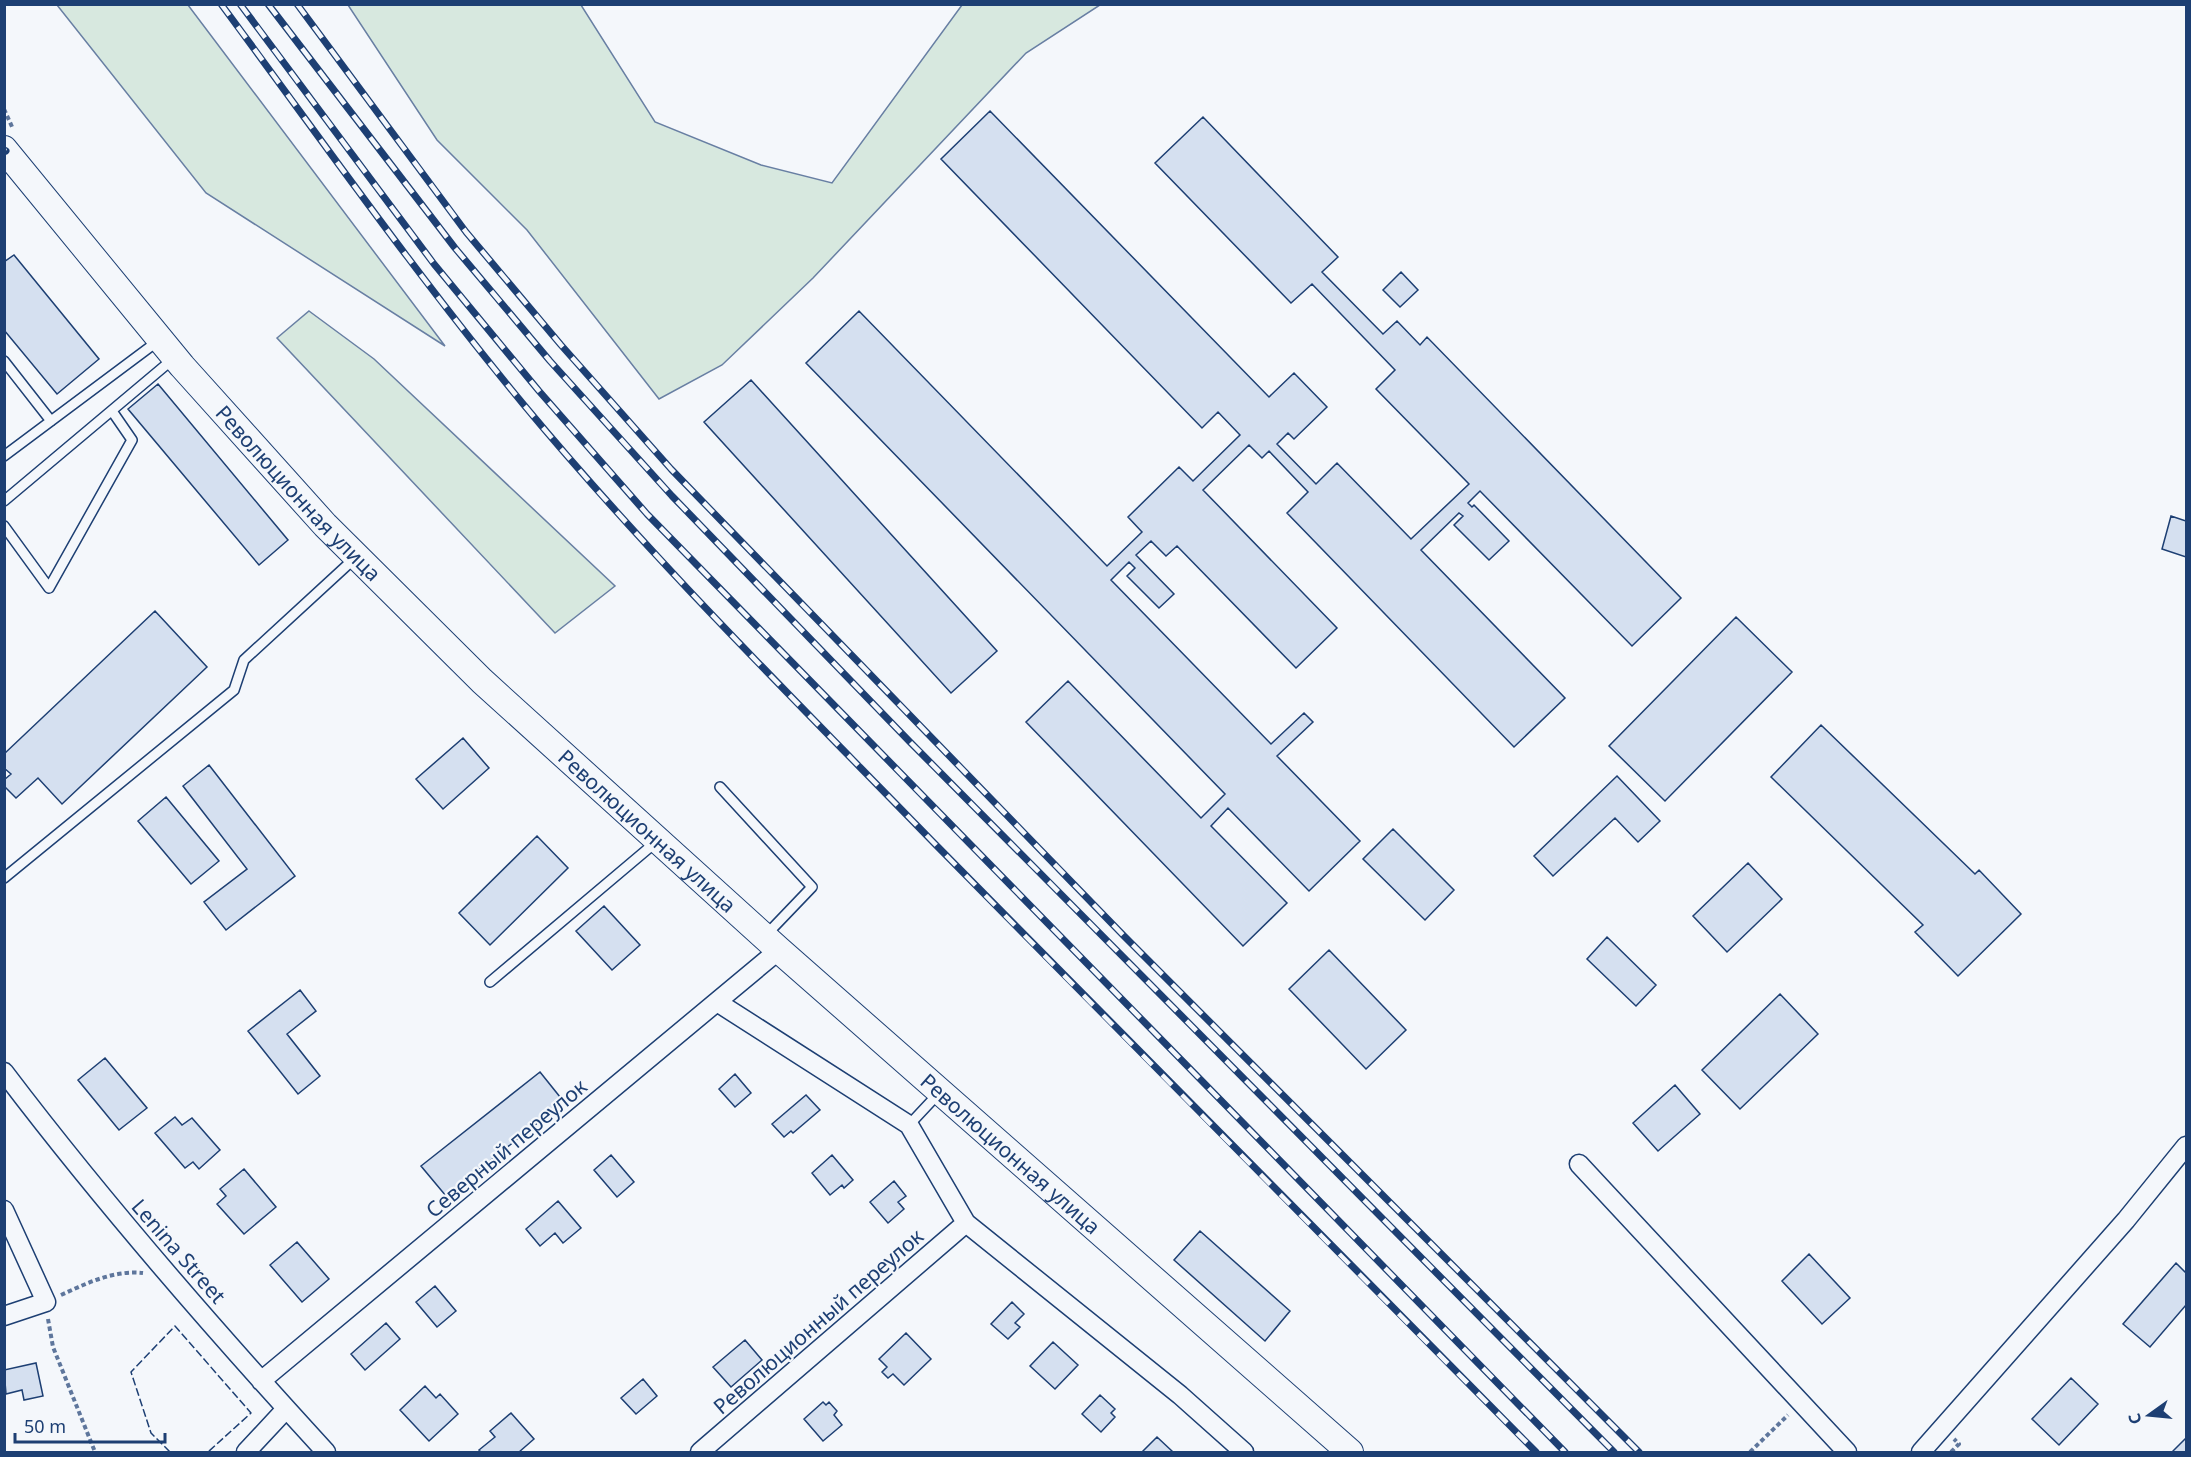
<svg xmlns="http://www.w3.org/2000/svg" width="2191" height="1457" font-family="'Noto Sans',sans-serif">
	<rect width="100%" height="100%" fill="#f4f7fb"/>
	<!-- green -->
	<path fill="#d7e8df" stroke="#687fa3" stroke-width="1.5" d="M57,5H188L445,346L206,193Z
		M348,5H581L655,122L761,165L832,183L962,5H1100L1026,53L813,278L722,365L659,399L527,230L437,140Z
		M309,311L374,359L615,586L555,633L277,338Z"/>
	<!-- building -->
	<path fill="#d5e0f0" stroke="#1d3f73" stroke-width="1.5" d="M990,111L1269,397L1294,373L1327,407L1294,439L1288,433L1277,444L1316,484L1337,463L1411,539L1469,484L1376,389L1395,370L1312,284L1291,303L1155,163L1203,117L1338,257L1322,272L1383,334L1397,321L1420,345L1427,337L1681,598L1632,646L1480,491L1468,503L1472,507L1474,505L1509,541L1489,560L1454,525L1463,516L1459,513L1421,550L1565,698L1514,747L1287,513L1308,492L1269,451L1262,458L1249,445L1203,490L1337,628L1296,668L1177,546L1166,556L1151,541L1136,555L1174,594L1159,608L1127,576L1135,568L1129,562L1111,580L1271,744L1304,713L1313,722L1277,756L1360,841L1309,891L1228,808L1211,826L1287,903L1243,946L1026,722L1068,681L1201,818L1225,794L806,363L859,311L1107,566L1142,532L1128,517L1179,467L1193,481L1240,435L1218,412L1202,428L941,159Z
		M14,255L99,359L57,394L4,330V262Z
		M1401,272L1418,290L1400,307L1383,290Z
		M751,380L997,651L951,693L704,422Z
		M158,384L288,540L259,565L128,409Z
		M2171,516L2186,521V557L2162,549Z
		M155,611L207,667L62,804L38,778L16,798L4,786V780L11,774L4,768V754Z
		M1736,617L1792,672L1665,801L1609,746Z
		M1821,725L1975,874L1979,870L2021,914L1958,976L1915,932L1923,925L1771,777Z
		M463,738L489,768L443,809L416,779Z
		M209,765L295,876L226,930L204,902L247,869L183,786Z
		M1617,776L1660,821L1638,842L1615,818L1553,876L1534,856Z
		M166,797L219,861L191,884L138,821Z
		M1393,829L1454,890L1425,920L1363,859Z
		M537,836L568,868L490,945L459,913Z
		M1748,863L1782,899L1727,952L1693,916Z
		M604,906L640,945L612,970L576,931Z
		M1607,937L1656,985L1636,1006L1587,959Z
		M1329,950L1406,1030L1366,1069L1289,989Z
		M300,990L316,1011L287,1034L320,1076L298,1094L248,1031Z
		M1780,994L1818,1034L1740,1109L1702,1070Z
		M105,1058L147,1108L119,1130L78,1080Z
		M540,1072L564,1102L446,1196L421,1166Z
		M735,1074L751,1093L735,1107L719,1089Z
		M1675,1085L1700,1114L1658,1151L1633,1123Z
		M806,1095L820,1110L793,1133L791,1131L784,1137L772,1124Z
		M175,1117L182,1125L192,1118L220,1150L199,1169L193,1162L185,1168L155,1133Z
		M611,1155L634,1182L617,1197L594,1170Z
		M832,1155L853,1180L844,1188L842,1185L830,1195L812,1173Z
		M244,1169L276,1207L244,1234L217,1204L226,1196L220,1189Z
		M894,1181L906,1196L898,1202L904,1209L888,1223L870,1202Z
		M558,1201L581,1228L563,1243L555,1233L540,1246L526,1229Z
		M1200,1231L1290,1311L1265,1341L1174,1260Z
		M297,1242L329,1279L302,1302L270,1265Z
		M1809,1254L1850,1298L1822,1324L1782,1281Z
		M2176,1263L2186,1273V1305L2150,1347L2123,1324Z
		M435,1286L456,1311L437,1327L416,1302Z
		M1012,1302L1024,1314L1015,1323L1020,1327L1008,1339L991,1324Z
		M386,1323L400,1339L365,1370L351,1354Z
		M906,1333L931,1359L904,1385L893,1374L888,1378L882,1372L887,1367L879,1359Z
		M745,1340L762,1360L731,1387L713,1367Z
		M1053,1342L1078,1365L1055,1389L1030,1366Z
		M36,1363L43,1396L24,1400L22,1390L6,1394L4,1370Z
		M2071,1378L2098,1404L2059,1445L2032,1419Z
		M643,1379L657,1396L636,1414L621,1398Z
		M425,1386L436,1398L440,1394L458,1414L429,1441L400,1410Z
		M1100,1395L1115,1409L1111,1413L1115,1417L1101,1432L1082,1414Z
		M823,1402L826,1405L829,1402L837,1411L834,1415L842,1425L823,1441L804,1419Z
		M511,1413L534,1439L519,1452H481L479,1450L495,1437L490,1431Z
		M1157,1437L1173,1452H1142Z
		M2186,1438V1452H2175L2173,1451Z"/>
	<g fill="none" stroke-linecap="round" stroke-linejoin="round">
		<!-- lane casing -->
		<g stroke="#1d3f73" stroke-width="12">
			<path id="lane" d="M4,361L51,421
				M4,456L158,341
				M4,501L173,359
				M4,526L49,588L132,440L112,411
				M720,787L812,887L766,935
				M4,878L234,690L244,660L355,558
				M490,982L656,842
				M909,1125L938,1094"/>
		</g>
		<!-- street casing -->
		<g stroke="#1d3f73" stroke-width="21">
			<path id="street" d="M717,1002L909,1125L966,1223L1180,1395L1244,1452
				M4,1072C104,1204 214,1330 326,1452
				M1579,1164L1847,1452
				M4,1210L46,1302L4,1316
				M261,1381L779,950
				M246,1452L286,1409
				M700,1452L966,1223
				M1921,1452L2126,1220L2186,1146"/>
		</g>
		<!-- secondary casing -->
		<g stroke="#1d3f73" stroke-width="28">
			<g id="secondary">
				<path id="s1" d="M4,149L182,366L325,525L482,681L779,950L1350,1452"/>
			</g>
		</g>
		<!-- path -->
		<path stroke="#5e769c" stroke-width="4" stroke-dasharray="4.5 3" stroke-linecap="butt" d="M4,109L13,129
			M61,1295C87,1283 114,1270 143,1273
			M48,1319L53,1347L95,1452
			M1750,1452L1788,1415
			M1951,1452L1959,1444L1954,1439"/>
		<!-- lane -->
		<use href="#lane" stroke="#f4f7fb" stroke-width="9"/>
		<!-- street -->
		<use href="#street" stroke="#f4f7fb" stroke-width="18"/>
		<!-- secondary -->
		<use href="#secondary" stroke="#f4f7fb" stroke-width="26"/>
		<!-- rail casing -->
		<g stroke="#1d3f73" stroke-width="7">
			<path id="rail" d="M221,4C321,139 417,276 524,405C652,559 795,700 934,843C1134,1047 1335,1250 1536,1452
				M240,4L434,264L539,391L647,514L1565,1452
				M268,4L455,248L550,361L672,496L910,742L1614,1452
				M297,4L466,232L561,345L671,469L1124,936L1639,1452
				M4,150L6,151"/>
		</g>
		<!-- rail -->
		<use href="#rail" stroke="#f4f7fb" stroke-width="4.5" stroke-dasharray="14" stroke-linecap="butt"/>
		<!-- fence -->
		<path stroke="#1d3f73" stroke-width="1.5" stroke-dasharray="8 3" stroke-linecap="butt" d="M170,1452L151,1433L131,1372L175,1326L251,1413L208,1452"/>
	</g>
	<g text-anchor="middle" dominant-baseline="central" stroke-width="4.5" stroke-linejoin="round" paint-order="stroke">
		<!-- street labels -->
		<g font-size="21" fill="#1d3f73" stroke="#f4f7fb">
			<text stroke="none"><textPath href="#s1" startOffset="453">Революционная улица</textPath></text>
			<text stroke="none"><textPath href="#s1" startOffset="939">Революционная улица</textPath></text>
			<text transform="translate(506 1148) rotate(-40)">Северный переулок</text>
			<text stroke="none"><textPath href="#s1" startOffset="1425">Революционная улица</textPath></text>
			<text transform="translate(179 1251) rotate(49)">Lenina Street</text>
			<text transform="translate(818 1321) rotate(-41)">Революционный переулок</text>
		</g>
	</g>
	<!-- border -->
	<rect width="2191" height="1457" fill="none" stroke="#1d3f73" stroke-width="12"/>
	<!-- north arrow -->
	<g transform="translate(2149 1415) rotate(255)" stroke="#f4f7fb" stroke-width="4.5" paint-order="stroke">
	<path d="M0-4.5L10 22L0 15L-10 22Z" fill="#1d3f73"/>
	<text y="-9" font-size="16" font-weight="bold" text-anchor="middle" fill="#1d3f73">С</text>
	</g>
	<!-- scale -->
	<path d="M15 1433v9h150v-9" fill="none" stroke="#1d3f73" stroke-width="3"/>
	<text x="24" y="1433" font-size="18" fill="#1d3f73" stroke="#f4f7fb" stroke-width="4.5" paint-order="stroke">50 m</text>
</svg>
